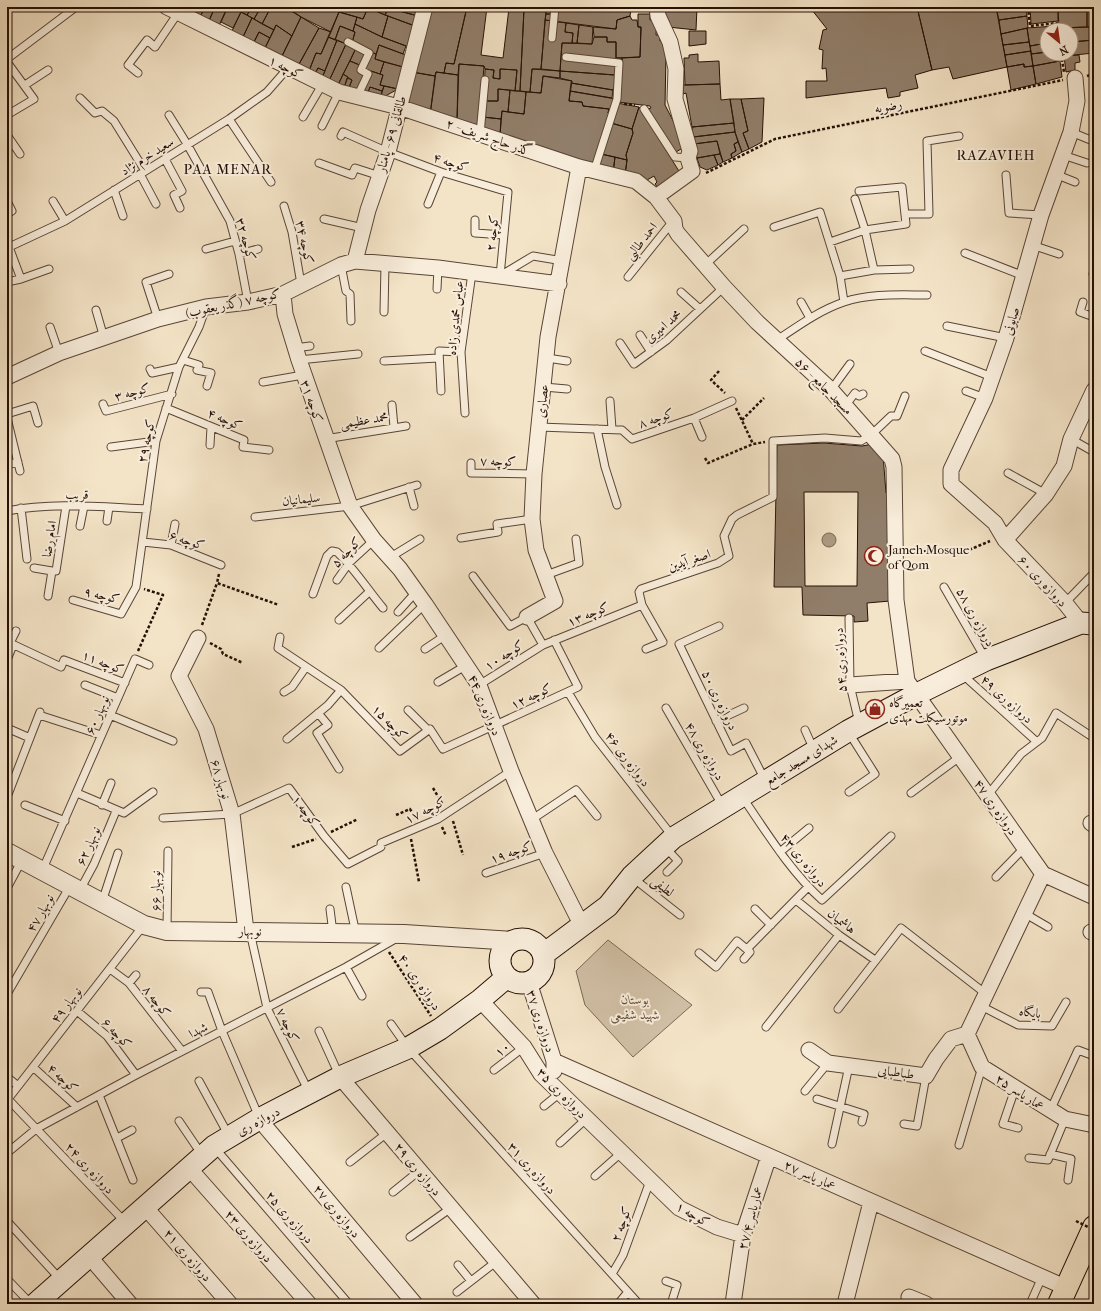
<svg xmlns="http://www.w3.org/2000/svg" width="1101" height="1311" font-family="'IM FELL French Canon',Amiri,serif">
	<rect width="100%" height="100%" fill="#f4e4c7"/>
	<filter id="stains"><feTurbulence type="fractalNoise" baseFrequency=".005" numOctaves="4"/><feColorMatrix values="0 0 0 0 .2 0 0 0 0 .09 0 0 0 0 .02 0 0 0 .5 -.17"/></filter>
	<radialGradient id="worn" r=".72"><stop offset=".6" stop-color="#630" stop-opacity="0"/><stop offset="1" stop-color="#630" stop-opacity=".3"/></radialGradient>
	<!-- green -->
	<path fill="#d1c0a6" stroke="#7b6856" d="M608,940L692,1005L633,1057L585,1005L576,971Z"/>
	<!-- water -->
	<path fill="#ae9c85" stroke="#776452" d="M822 540a7 7 0 1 1 14 0a7 7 0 1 1-14 0Z"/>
	<!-- building -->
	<path fill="#917e6a" stroke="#251006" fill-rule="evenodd" d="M195,7H205L199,19L191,15Z
		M205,7H215L208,23L199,19Z
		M214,7H228L225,12Z
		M215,7L225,12L218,28L208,23Z
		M228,7H252L247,15L241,12L233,28L221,22Z
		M252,7H261L254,19L247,15Z
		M261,7H271L262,24L254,19Z
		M271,7H287L301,17L292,36L276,25L274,30L262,24Z
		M293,7H368L363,19L339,12L331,32L301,17L291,11Z
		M368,7H389L385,15L368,8Z
		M416,7L420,8L418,16L388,8Z
		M428,7H467L454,64L446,63L444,73L436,72L435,76L412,72Z
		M467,7L553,9V14H546V11L524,9L520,91H515L517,70L500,69V79L493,78L494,70L485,69L484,66L459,64L458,75L444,73L446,63L454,64Z
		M487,7L509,8L503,58L481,55Z
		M525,7H550V9Z
		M558,7H571L584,10L585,7H628V9H631L630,16L617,20L616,29L545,20L546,14H553Z
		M571,7H585L584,10Z
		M628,7H643L642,10L628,9Z
		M663,7H697L696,30L668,27Z
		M761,7H812V10Z
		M812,7H917L932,70L915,75L918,88L900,92V96L888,98L886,88L806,98V81H827L826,68L822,69L823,50L819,49L823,30L827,29L812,10Z
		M917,7H996L1007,67L953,79L949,67L932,70Z
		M996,7H1026L1027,16L999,20Z
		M1030,7H1058V21L1031,24Z
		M1087,7H1094V27H1087Z
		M1087,7V27L1059,28L1058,8Z
		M368,8L388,16L382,37L355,24L357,17L363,19Z
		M388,8L418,16L415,26L385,15Z
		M524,9L546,11L541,69H532L530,92L520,91Z
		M241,12L252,18L242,39L231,33Z
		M339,12L357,17L353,31L340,26L335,40L328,37Z
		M638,14H650V20H657L656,35H660V41L665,42L666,55L665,105L686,146L676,152L663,132H662L648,109L651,108L650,106L618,102L620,95L622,58L640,57L641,27H638Z
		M388,16L415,26L409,47L382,37Z
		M630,16L632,20H637L638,27H641L640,57L616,58V42H607V37H594L593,27L616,29L617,20Z
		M1027,16L1028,28L1001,34L999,20Z
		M301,17L319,28L298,66L281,58Z
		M252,18L274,30L270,38L259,32L253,44L242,39Z
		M545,20L566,23L565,32L573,33L572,43H562L560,71L541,69Z
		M566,23L579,25L577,43H572L573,33L565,32Z
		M355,24L382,37L406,46L403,54L379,45L376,54L352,43L355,32L353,31Z
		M276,25L292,36L281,58L264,50Z
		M579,25L593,27L592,44L577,43Z
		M340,26L355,32L352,43L347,44L335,40Z
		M1055,26V30H1047V43L1030,46L1027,28Z
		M1087,27H1094V40L1071,42V30H1060L1059,28Z
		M319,28L331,32L321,54L316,53L309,71L298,66Z
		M1027,28L1029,42L1003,45L1001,34Z
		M689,31H706V44L689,46Z
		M259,32L270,38L264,50L253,44Z
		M328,37L337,40L325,71L318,68L315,74L309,71L316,53L321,54Z
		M594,37H607V42H616V58H622L620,88L617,69L615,70V75L560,71L562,43L592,44Z
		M337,40L346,44L329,81L322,78Z
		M1094,40V53L1064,56L1063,54H1071V42Z
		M1029,42L1031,51L1005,55L1003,45Z
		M1047,43V52L1031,54L1030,46Z
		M346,44L356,48L338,85L329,81Z
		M379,45L406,55L403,67L375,59Z
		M356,48L368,54L362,66L350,61Z
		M1031,51L1033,66L1024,67V64L1007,67L1005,55Z
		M371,52L376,54L375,59L384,62L380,74L371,71L369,74L363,70Z
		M1047,52V54H1059L1060,61L1033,66L1031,54Z
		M698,54V62L719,61L720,84L685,85L684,58H689V55Z
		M1079,55L1080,62L1075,63V70L1066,72L1064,56Z
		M350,61L362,66L366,75L357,95L348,90L352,80L343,74Z
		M1060,61L1062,77L1036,84L1033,66Z
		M384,62L403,67V70H401L398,89L380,85L383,75L380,74Z
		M459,64L484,66L479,128L457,120Z
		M1024,64V67L1033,66L1036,84L1011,90L1007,67Z
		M318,68L325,71L322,78L315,74Z
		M485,69L494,70L493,78L500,79V69L517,70L515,91L498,89V101H484Z
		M532,69L560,71V78L543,76L541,93L530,92Z
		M617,69V87H614L613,90L571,83L572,81L560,78V71L615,75V70Z
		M371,71L383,75L380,85L384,86L382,91L370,87L367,95L362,93Z
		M412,72L435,76L430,115L410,105L406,97Z
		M436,72L458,75L457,120L430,115Z
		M343,74L348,77L344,88L338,85Z
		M543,76L572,81L569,101L582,102L583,106L609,109L608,113H611L593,168L500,135L502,111L524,114L526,92L541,93Z
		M347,78L352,80L348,90L344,88Z
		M571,83L613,90L612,98L570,91Z
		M720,84L721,100L730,99L734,123L692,127L686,93L683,94V85Z
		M384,86L398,89L380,99Z
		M370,87L382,91L380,99L367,95Z
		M498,89L510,90L508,112L502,111L501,119L483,117L484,101H498Z
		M510,90L526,92L524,114L508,112Z
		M570,91L616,99L612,113H608L609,109L583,106L582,102L569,101Z
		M764,98L762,142L749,149L743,133L748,131L741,99Z
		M730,99H741L748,131L743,133L749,149L742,152L735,132Z
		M617,103L639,107L632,129L611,123Z
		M639,107L682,176L659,189L655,184L657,182L654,176L647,180L644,177L642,178L625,175L627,160L626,155L633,133L632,129Z
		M483,117L501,119L500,135L481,129Z
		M611,123L632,129L633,133L626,155L627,160L601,154Z
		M734,123L735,132L693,137L692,127Z
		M735,132L738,142L734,144L736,151L731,154L732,158L723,162L717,141L694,144L693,137Z
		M717,141L720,154L697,158L694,144Z
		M738,142L742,152L732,158L731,154L736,151L734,144Z
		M601,154L615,157L613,173L596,169Z
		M720,154L723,162L718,165L714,155Z
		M714,155L718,165L707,170L700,167L697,158Z
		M615,157L627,160L625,175L613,173Z
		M824,443L862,446L873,444L883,455L886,493L891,496L890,601L867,603L868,621L854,622V616L803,615L802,587H774L777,445ZM804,492H858L857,586H805Z"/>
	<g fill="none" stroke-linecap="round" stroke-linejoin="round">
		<!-- service casing -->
		<g stroke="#594536" stroke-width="9">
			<path id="service" d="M552,38L555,7
				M348,42L369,53L361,70L368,74L357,97
				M566,57L619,63L617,99L594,171
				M7,59L76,7
				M7,62L34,99L7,115
				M138,73L128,65L147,40L155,47L178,13
				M25,85L48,70
				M80,98L95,113L102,111L114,121L145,171
				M644,109L675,157L688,158
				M169,115L187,144L230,221L239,254L248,302
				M303,117L322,85
				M229,119L271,182
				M322,126L339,92
				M1071,132L1093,141
				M480,134L485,80
				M7,135L20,154
				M341,136L343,132L388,152L441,172L508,192L500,276
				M1063,155L1087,163
				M165,159L182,191L174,195L180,208
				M319,163L352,175L355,168L380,176
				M140,174L156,204
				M1055,174L1075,182
				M1006,175L1009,213L1041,215
				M114,190L123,216
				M855,199L865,230L874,270
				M7,201L12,211L7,214
				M53,201L65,221
				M428,204L441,172
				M284,206L292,232L301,284
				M906,214H929L927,141L959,136
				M324,219L363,228
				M475,220V233L504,235
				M774,227L820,212L840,276L844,302
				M830,242L865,230L906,224L902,187L859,191
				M1032,245L1059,254
				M9,247L21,279
				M7,248L65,221L229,119L267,92L288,68
				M206,249L235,241
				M965,253L1024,276
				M239,254L258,249
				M341,265L346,291L350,294L351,321
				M705,265L744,229
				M503,274L533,256L563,261
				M1093,274H1094
				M840,276L874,270L910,269
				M628,277L673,221
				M7,282L21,279L49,269
				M437,289L438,268
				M681,292L700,309
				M801,302L810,318
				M1083,302L1080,312L1094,317
				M96,310L104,338
				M384,312L385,264
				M158,319L146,282L169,274
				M947,326L1006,338
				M50,327L59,353
				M640,335L651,352
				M777,340C798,326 820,310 844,302C870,293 900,295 927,295
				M620,343L634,364L667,340L724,287
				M295,348L310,346
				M925,351L992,377
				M547,358L567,361
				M183,360L199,365L197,370L211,373L207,386
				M299,360L358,354
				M384,361L438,358
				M150,369L152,373L179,367
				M263,382L303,375
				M544,387L567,389
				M831,390L850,364
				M441,391L439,351L461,352
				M966,391L985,398
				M610,401L612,429
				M103,404L106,411L172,394
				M392,405L394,427
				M845,406L855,393L859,396L863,394
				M166,408L244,440L243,447L269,450
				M465,413L461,352L472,273
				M7,414L33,406L38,423
				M7,418L20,471
				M694,418L702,437
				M539,427L622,430L632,439L694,418L732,401
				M597,429L605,467L617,505
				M325,439L406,426
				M1071,439L1094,452
				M210,445L211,427
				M111,447L156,441
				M471,463V473L534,474
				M7,465L18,462
				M1008,473L1046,494
				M409,487L414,506
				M21,508L27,559
				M7,511C53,502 101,507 147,509
				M255,517L350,506L417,485
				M107,521L109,507
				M80,526L84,506
				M461,538L498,532L497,524L532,519
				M143,542L171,545L221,565
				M171,545L175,524
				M389,558L420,539
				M34,568L52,571
				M546,575L579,563L576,539
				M473,576L510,626L527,617L543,645
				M337,580L349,563L374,540
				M944,587L985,658
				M313,594L327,556L332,551L337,552C355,569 367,589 383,608
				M48,596L52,571H56L66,506
				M73,600L121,614L136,587L156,441L179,367L199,327L206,307
				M1065,603L1094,573
				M398,612L416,592
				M849,618L850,685L859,723
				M339,620L369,592
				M719,626L679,644L731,751L746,743L765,780
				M16,631L10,643L61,667L64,660L125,683
				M280,637L278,648L341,690L400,751L430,729L443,749L578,687L554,640
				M379,648L425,604
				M425,649L446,635
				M646,649L663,642L642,605L639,592L641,589L718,563L729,556L724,536L732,519L737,515L773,497V441L825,438L861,441L871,435L891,416H897L905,396
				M7,660L13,645
				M963,675L1037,742
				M438,682L467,665
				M85,685L118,698
				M479,685L543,645L642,605
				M284,692L292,687L306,667
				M568,692L595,737L673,837
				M666,708L722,805
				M408,710L428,730
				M318,713L328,725L317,733L339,769
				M39,715L101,735
				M110,715L173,741
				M716,721L744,708
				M7,728L30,738
				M805,730L814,750
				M849,733L875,774L849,792
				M287,739L328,705L341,690
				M77,793L124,813L153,792
				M911,793L961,756
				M987,796L1021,754L1042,738L1056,713L1094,738
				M7,797L40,712
				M743,798C767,833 790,871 822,900L891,836
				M25,805L65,821
				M102,805L111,783
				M163,818L232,814L289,788L324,836L348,864L381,847V843L438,819L511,771
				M531,820L576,790L597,816
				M666,848L678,861L667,872
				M780,852L809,828
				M42,871L135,659L149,665
				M486,873L545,853
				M996,877L1024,848
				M633,878L680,915
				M346,887L356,934
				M7,888L22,860
				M80,890L94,864L116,811
				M796,900L839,935L875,960
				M102,902L118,853
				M330,909L333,933
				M755,909L771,925
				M1024,913L1048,927
				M167,931L168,851
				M250,932L267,1008L309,1092
				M747,949L808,887
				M699,953L716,967L737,941L750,952L744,959
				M346,967L362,996
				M110,969L129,983L182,1051
				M129,983L136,975
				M201,992H208L222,1031L259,1117
				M7,994L70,886
				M981,1006L1018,1025L1052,1026L1066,1002
				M838,1009L901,928L986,994
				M77,1011L107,1036L136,1075
				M391,1024L408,1048L639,1304
				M766,1027L839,935
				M319,1031L339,1075
				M33,1067L77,1107
				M494,1070L524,1047
				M7,1077L18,1086
				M199,1081L229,1136
				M1015,1089L1003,1124L1018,1128
				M805,1091L828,1063
				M99,1095L133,1180
				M817,1099L864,1114L862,1122
				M544,1106L560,1093
				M1050,1111L1078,1050L1094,1056
				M179,1121L202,1155
				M904,1124L917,1126L926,1076
				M117,1138L132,1130
				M560,1143L586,1119
				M832,1144L849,1066
				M959,1145L982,1067
				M215,1148L349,1304
				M7,1153L36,1129L136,1075L346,967L397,938
				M1050,1154L1071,1159L1068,1180
				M1029,1158L1048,1160L1065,1119
				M350,1162L387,1133
				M595,1176L621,1153
				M393,1192L419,1171
				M7,1221L60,1279
				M125,1222L8,1099L143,926
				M410,1237L451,1208
				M458,1265L471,1281
				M612,1274L623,1255L650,1181
				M7,1279L31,1304
				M666,1281L677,1285L671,1304
				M457,1292L497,1261
				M618,1304L628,1292
				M1030,1304L1042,1277"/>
		</g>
		<!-- minor casing -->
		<g stroke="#594536" stroke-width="17">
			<path id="minor" d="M167,7L339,92L399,107L579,167L636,181L656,197L674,221L675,229L678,234L724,287L757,322L831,390L892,459L894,467L896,600L907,681L1043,874L1094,897
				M1075,78L1077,101L1071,132L1041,215L1006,338L985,398L951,470V484L995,523L1005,540L1065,603L1081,623
				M656,197L692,171L688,158L690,151L675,99L676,69L670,42L658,16L657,7
				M355,261L368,210L388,152L425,7
				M283,294L285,314L299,360L350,506L374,540L400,569L425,604L479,685L511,771L545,853L582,926
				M7,377L59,353L158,319L206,307L248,302L283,294L341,265L355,261L438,268L559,284
				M1005,540L1046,494L1064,466L1071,439L1094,390
				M527,617L555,601L536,550L532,519L534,474L548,337L579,167
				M198,638L179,676L206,729L232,814L246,931
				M850,685L907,681
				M1091,823L1094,825
				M1091,932L1094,933
				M529,982L554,1061V1071
				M480,1000L524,1047L541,1074L679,1208L717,1227L743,1235
				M967,1034L1043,874
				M967,1034L982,1067L1065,1119L1094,1125
				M809,1050L828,1063L926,1076L936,1059L951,1039L967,1034
				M554,1061L1067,1288
				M340,1077L533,1304
				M259,1119L415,1304
				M189,1168L309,1304
				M145,1207L230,1304
				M89,1256L130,1304
				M909,1297L926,1304
				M733,1304L743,1235L769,1156
				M845,1304L871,1202"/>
		</g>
		<!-- tertiary casing -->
		<g stroke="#594536" stroke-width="20">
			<path id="tertiary" d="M7,852L144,925L167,931L404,934L513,941"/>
		</g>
		<!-- secondary casing -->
		<g stroke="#251006" stroke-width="23">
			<path id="secondary" d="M500 961a22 22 0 1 1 44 0a22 22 0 1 1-44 0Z
				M544,954L608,906L632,876L673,838L848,731L917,694L986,660L1081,623L1094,624
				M35,1304L214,1146L259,1119L340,1077L408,1048L440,1029L480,1000L507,977"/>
		</g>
		<!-- primary casing -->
		<g stroke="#251006" stroke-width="24">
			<path id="primary" d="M1059,1304L1094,1227"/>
		</g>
		<!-- path -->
		<path stroke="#251006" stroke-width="2.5" stroke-dasharray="3 2" stroke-linecap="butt" d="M1028,7L1030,26L1057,23L1058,30
			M1061,54L1064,72
			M1087,76L1094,74
			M624,104L635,105
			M706,173L775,139L1063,80
			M719,371L711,380L725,393
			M736,408L753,444
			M742,420L764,398
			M705,458L708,463L753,444L765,442
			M908,551L953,552L955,556L990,541
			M219,574L217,583L279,605
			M202,625L217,583
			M210,643L221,649L223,654L243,663
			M138,651L163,595L144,589
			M433,788L443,805
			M396,815L410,809L415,818
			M453,821L463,855
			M442,827L446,836
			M331,832L358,819
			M411,839L419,882
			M292,847L316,839
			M389,952L431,1016"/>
		<!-- service -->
		<use href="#service" stroke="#f8eddb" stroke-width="7"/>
		<!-- minor -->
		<use href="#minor" stroke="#f8eddb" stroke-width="15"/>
		<!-- tertiary -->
		<use href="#tertiary" stroke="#f8eddb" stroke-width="18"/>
		<!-- secondary -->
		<use href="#secondary" stroke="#f8eddb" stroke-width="21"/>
		<!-- primary -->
		<use href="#primary" stroke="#f4e4c7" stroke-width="22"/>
		<!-- path-bridge -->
		<path stroke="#251006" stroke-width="2.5" stroke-dasharray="3 2" stroke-linecap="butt" d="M1076,1221L1094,1230"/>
	</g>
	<!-- icons -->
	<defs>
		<g id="mosque-ring" transform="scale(1)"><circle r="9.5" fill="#f8eddb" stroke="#8f2418" stroke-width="1.5"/><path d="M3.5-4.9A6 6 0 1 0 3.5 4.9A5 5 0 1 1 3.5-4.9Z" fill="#8f2418"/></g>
		<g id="shop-ring" transform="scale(1)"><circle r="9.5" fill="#f8eddb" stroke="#8f2418" stroke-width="1.5"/><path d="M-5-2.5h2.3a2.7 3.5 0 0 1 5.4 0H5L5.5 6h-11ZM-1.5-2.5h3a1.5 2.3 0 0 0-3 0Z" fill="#8f2418"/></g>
	</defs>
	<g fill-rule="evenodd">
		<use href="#mosque-ring" x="874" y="556"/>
		<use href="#shop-ring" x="875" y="709"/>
	</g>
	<g text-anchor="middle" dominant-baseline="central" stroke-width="4" stroke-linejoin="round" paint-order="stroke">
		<!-- street labels -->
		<g font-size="13" fill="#251006" stroke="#f8eddb">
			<text transform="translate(286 67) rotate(26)">کوچه ۱</text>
			<text transform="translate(888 106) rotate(-11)">رضویه</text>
			<text transform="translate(391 134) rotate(-74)">طالقانی ۶۹ - پامنار</text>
			<text transform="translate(489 137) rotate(19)">۲ - گذر حاج شریف</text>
			<text transform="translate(147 156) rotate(-32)">سعید خرم نژاد</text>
			<text transform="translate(451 162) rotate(18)">کوچه ۴</text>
			<text transform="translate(492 233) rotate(-84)">کوچه ۲</text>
			<text transform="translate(246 239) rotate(74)">کوچه ۳۲</text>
			<text transform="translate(641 241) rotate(-51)">احمد طالبی</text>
			<text transform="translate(305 242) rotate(78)">کوچه ۳۴</text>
			<text transform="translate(233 303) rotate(-12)">کوچه ۷ (گذر یعقوب)</text>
			<text transform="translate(455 318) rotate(-84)">عباس محمدی زاده</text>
			<text transform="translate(1011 321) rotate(-73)">صابونی</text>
			<text transform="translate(663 326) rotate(-40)">محمد امیری</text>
			<text transform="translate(824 386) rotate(45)">۵۶ - مسجد جامع</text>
			<text transform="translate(132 392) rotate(-15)">کوچه ۳</text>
			<text transform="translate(312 401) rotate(71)">کوچه ۳۱</text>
			<text transform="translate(542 401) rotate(-83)">عصاری</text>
			<text transform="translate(656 418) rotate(-19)">کوچه ۸</text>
			<text transform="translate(225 419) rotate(23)">کوچه ۴</text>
			<text transform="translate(364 420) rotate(-9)">محمد عظیمی</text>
			<text transform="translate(146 441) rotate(-78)">کوچه ۲۹</text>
			<text transform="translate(498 461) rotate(1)">کوچه ۷</text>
			<text transform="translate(77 494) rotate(1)">قریب</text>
			<text transform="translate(301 499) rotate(-6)">سلیمانیان</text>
			<text transform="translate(49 539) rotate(-81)">امام رضا</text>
			<text transform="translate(187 540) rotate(18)">کوچه ۶</text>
			<text transform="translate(346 552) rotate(-46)">کوچه ۵</text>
			<text transform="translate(689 560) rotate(-19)">اصغر آیدین</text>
			<text transform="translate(1043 581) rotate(47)">دروازه ری ۶۰</text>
			<text transform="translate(102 595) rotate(13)">کوچه ۹</text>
			<text transform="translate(588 614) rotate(-22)">کوچه ۱۳</text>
			<text transform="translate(976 617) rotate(61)">دروازه ری ۵۸</text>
			<text transform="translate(504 655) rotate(-33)">کوچه ۱۰</text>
			<text transform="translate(840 660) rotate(-93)">دروازه ری ۵۴</text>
			<text transform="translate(103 662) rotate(21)">کوچه ۱۱</text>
			<text transform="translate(531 696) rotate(-25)">کوچه ۱۲</text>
			<text transform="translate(1007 699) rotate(42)">دروازه ری ۴۹</text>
			<text transform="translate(720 700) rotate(64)">دروازه ری ۵۰</text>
			<text transform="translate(485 705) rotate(67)">دروازه ری ۴۴</text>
			<text transform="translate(97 715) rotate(-66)">نوبهار ۶۰</text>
			<text transform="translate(390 722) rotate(45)">کوچه ۱۵</text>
			<text transform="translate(705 751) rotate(60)">دروازه ری ۴۸</text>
			<text transform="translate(628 759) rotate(53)">دروازه ری ۴۶</text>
			<text transform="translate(801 760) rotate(-32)">شهدای مسجد جامع</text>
			<text transform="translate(221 779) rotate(73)">نوبهار ۶۸</text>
			<text transform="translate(996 807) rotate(55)">دروازه ری ۴۷</text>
			<text transform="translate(425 810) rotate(-27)">کوچه ۱۷</text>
			<text transform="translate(306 811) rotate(53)">کوچه ۱</text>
			<text transform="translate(88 846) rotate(-66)">نوبهار ۶۲</text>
			<text transform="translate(511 852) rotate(-19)">کوچه ۱۹</text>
			<text transform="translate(804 860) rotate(51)">دروازه ری ۴۳</text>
			<text transform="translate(663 886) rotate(39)">لطیفی</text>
			<text transform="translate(155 891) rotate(-90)">نوبهار ۶۶</text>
			<text transform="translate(40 913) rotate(-60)">نوبهار ۴۷</text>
			<text transform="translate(842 921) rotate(38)">هاشمیان</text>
			<text transform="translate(250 931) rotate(1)">نوبهار</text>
			<text transform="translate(420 982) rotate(56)">دروازه ری ۴۰</text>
			<text transform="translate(157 1001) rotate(52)">کوچه ۸</text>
			<text transform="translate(66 1005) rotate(-52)">نوبهار ۴۹</text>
			<text transform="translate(1030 1012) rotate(8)">بایگاه</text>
			<text transform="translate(541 1021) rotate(72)">دروازه ری ۳۷</text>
			<text transform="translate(288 1025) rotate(65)">کوچه ۷</text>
			<text transform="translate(198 1030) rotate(-27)">شهدا</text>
			<text transform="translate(117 1033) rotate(47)">کوچه ۶</text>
			<text transform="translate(502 1049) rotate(-37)">۱۰</text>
			<text transform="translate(896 1072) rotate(8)">طباطبایی</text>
			<text transform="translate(63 1078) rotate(42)">کوچه ۴</text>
			<text transform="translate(1020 1092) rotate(33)">عمار یاسر ۲۵</text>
			<text transform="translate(562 1093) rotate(46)">دروازه ری ۳۵</text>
			<text transform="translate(258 1121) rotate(-28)">دروازه ری</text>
			<text transform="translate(90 1168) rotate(47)">دروازه ری ۲۴</text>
			<text transform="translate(532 1168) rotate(48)">دروازه ری ۳۱</text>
			<text transform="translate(418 1169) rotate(50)">دروازه ری ۲۹</text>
			<text transform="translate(810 1175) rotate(24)">عمار یاسر ۲۷</text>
			<text transform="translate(337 1211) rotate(50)">دروازه ری ۲۷</text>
			<text transform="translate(693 1214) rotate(30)">کوچه ۱</text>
			<text transform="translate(290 1217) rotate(49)">دروازه ری ۲۵</text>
			<text transform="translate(750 1218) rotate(-75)">عماریاسر ۲۷/۴</text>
			<text transform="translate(621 1224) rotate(-70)">کوچه ۲</text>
			<text transform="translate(249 1236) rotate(49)">دروازه ری ۲۳</text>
			<text transform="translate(188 1255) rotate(49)">دروازه ری ۲۱</text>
		</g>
		<!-- poi labels -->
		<g font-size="13" fill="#251006" stroke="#f8eddb" text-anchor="start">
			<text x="888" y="549">Jameh Mosque<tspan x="888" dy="15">of Qom</tspan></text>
			<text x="889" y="702">تعمیرگاه<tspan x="889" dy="15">موتورسیکلت مهدی</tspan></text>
		</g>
		<!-- park labels -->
		<g font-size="13" font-style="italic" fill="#614e3e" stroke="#f8eddb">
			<text x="635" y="999">بوستان<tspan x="635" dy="15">شهید شفیعی</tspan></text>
		</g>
		<!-- neighbourhood labels -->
		<g font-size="14" letter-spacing="1" fill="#251006" stroke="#f8eddb">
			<text x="996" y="155">RAZAVIEH</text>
			<text x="228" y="169">PAA MENAR</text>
		</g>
	</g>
	<!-- margin -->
	<rect width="1101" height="1311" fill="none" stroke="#f4e4c7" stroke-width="24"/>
	<rect x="8" y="8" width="1085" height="1295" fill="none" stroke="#251006" stroke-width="2"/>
	<rect x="12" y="12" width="1077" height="1287" fill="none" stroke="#251006"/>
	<!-- north arrow -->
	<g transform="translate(1059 42) rotate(151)"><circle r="19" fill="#f8eddb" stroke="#a49586"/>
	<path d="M0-3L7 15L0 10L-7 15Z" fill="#8f2418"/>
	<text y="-6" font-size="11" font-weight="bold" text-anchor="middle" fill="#251006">N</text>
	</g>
	<rect width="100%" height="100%" filter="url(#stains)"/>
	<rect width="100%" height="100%" fill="url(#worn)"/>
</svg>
